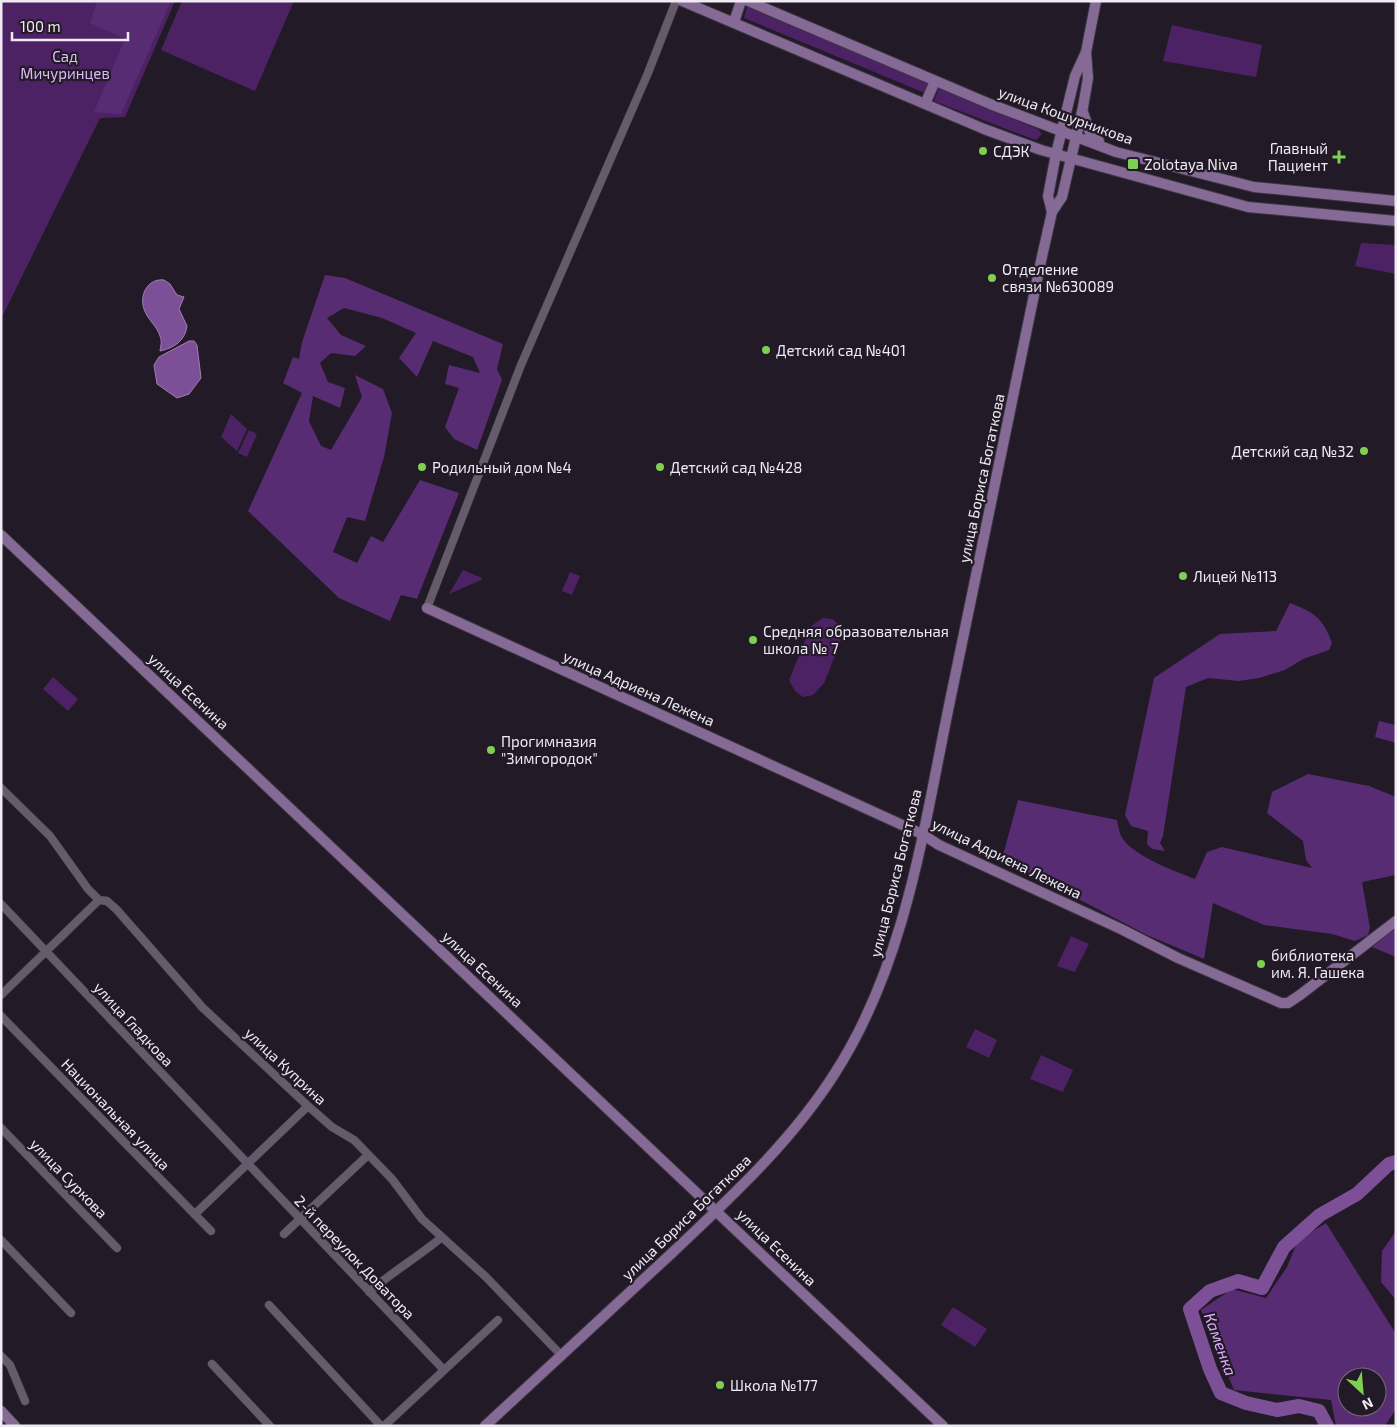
<svg xmlns="http://www.w3.org/2000/svg" width="1397" height="1427" font-family="'Exo 2',sans-serif">
	<rect width="100%" height="100%" fill="#221a27"/>
	<!-- green -->
	<path fill="#4d2265" d="M1,1H175L125,117L100,118L1,319Z
		M182,1H294L255,91L161,50Z
		M747,7L930,82L925,93L744,18Z
		M1172,25L1262,45L1256,77L1163,61Z
		M939,88L1038,129L1042,134L1036,140L1030,138L934,101Z
		M1361,243L1396,245V274L1355,266Z
		M231,414L247,429L237,451L221,437Z
		M249,430L257,434L247,457L238,453Z
		M463,570L482,578L481,580L449,594Z
		M570,572L580,576L572,595L562,591Z
		M823,618L833,619L841,628L842,637L829,671L824,683L813,695L803,697L795,691L789,680L811,626Z
		M53,677L78,699L68,711L43,689Z
		M1071,936L1089,944L1075,972L1057,966Z
		M975,1029L997,1040L989,1058L966,1047Z
		M1041,1055L1073,1070L1063,1092L1030,1079Z
		M953,1307L987,1329L975,1347L941,1325Z"/>
	<!-- forest -->
	<path fill="#582c72" fill-rule="evenodd" d="M97,1H171L121,114L94,112L125,39L90,23Z
		M325,275L345,278L503,344L497,369L502,380L477,450L454,439L445,427L459,388L445,384L449,365L480,373L473,357L433,341L417,377L399,358L416,333L382,318L344,308L327,318L341,335L366,346L355,356L331,353L320,363L328,382L345,388L340,408L313,396L309,421L321,446L331,450L362,397L355,375L383,389L392,413L384,457L365,521L347,517L333,552L357,563L371,536L383,542L420,480L459,493L417,599L401,595L390,621L339,598L248,511L302,393L283,383L293,357L299,359L302,342Z
		M1290,603C1314,612 1323,618 1332,643L1329,650L1303,659L1285,670L1259,678L1239,681L1208,678L1186,687L1163,836L1160,843L1165,851L1152,849L1147,844L1148,831L1131,826L1125,815L1154,678L1220,634L1276,631Z
		M1379,721L1396,725V743L1375,737Z
		M1308,774L1369,786L1396,797V875L1362,882L1370,928L1368,935L1355,941L1332,934L1264,925L1213,903L1204,959L1147,935L1002,859L1018,800L1117,820C1118,825 1119,831 1121,836C1132,856 1175,871 1195,879L1207,852L1222,847L1312,868L1306,860L1303,841L1267,813L1272,792Z
		M1396,927V957L1372,947Z
		M1326,1223L1396,1334V1409L1385,1426H1336L1331,1400L1234,1390L1201,1310L1232,1289L1266,1298L1287,1267L1298,1240ZM1347,1377H1377V1407H1347Z
		M1396,1231V1300L1381,1282L1382,1251Z"/>
	<!-- water -->
	<path fill="#7c4f97" stroke="#9e7eb3" d="M164,280L170,284L177,295L184,297L179,309L187,326C185,341 174,348 160,351C161,345 162,341 160,336C157,326 147,319 144,309C139,295 148,278 164,280Z
		M189,341H194L197,345L201,378L189,394L177,398L157,384L154,365L159,357Z"/>
	<g fill="none" stroke-linecap="round" stroke-linejoin="round">
		<!-- river -->
		<path stroke="#7c4f97" stroke-width="14" d="M1327,1426L1319,1411L1299,1406L1277,1410L1246,1403L1221,1393L1210,1369L1190,1309L1210,1291L1238,1281L1262,1288L1284,1247L1320,1215L1357,1194L1389,1164L1396,1162"/>
		<!-- street casing -->
		<g stroke="#3d3742" stroke-width="9">
			<path id="street" d="M427,608L521,365L648,73L676,1
				M1,788L50,836L88,889L99,900L107,901L117,910L203,1008L308,1106L332,1127L354,1140L392,1179L422,1219L486,1277L562,1356
				M1,904L444,1370
				M1,995L99,900
				M1,1016L211,1231
				M1,1128L117,1248
				M195,1214L308,1106
				M284,1234L368,1155
				M1,1240L71,1313
				M369,1292C392,1272 418,1257 442,1237
				M269,1305L381,1426
				M1,1356L10,1365L25,1401
				M212,1364L270,1426
				M384,1426L498,1320"/>
		</g>
		<!-- secondary casing -->
		<g stroke="#3d3742" stroke-width="12">
			<path id="secondary" d="M682,1L984,129L1041,150L1248,207L1396,221
				M748,1L990,104L1116,152L1254,187L1396,201
				M734,22L741,1
				M925,104L935,81
				M1083,112L1091,136L1099,141
				M1052,212L1048,196L1056,154L1075,76L1086,52L1096,1
				M1,535L943,1426
				M427,608L922,834L939,845L1121,929L1178,958L1281,1003H1288L1300,995L1396,921
				M1,1411L15,1426
				M485,1426C548,1368 611,1310 673,1252C731,1197 792,1141 835,1073C907,961 924,825 951,696C981,551 1011,407 1041,261L1052,212L1062,197L1083,107L1088,78L1086,52"/>
		</g>
		<!-- street -->
		<use href="#street" stroke="#655b6b" stroke-width="8"/>
		<!-- secondary -->
		<use href="#secondary" stroke="#856a96" stroke-width="10"/>
	</g>
	<!-- markers -->
	<g fill="#7fd052" stroke="#221a27" stroke-width="2">
		<circle cx="983" cy="151" r="5"/>
		<path d="M1336.5 149.5h5v5h5v5h-5v5h-5v-5h-5v-5h5z"/>
		<rect x="1127" y="158" width="12" height="12" rx="2.5"/>
		<circle cx="992" cy="278" r="5"/>
		<circle cx="766" cy="350" r="5"/>
		<circle cx="1364" cy="451" r="5"/>
		<circle cx="422" cy="467" r="5"/>
		<circle cx="660" cy="467" r="5"/>
		<circle cx="1183" cy="576" r="5"/>
		<circle cx="753" cy="640" r="5"/>
		<circle cx="491" cy="750" r="5"/>
		<circle cx="1261" cy="964" r="5"/>
		<circle cx="720" cy="1385" r="5"/>
	</g>
	<g text-anchor="middle" dominant-baseline="central" stroke-width="4.5" stroke-linejoin="round" paint-order="stroke">
		<!-- park labels -->
		<g font-size="15" fill="#debaf6" stroke="#221a27">
			<text x="65" y="56">Сад<tspan x="65" dy="17">Мичуринцев</tspan></text>
		</g>
		<!-- street labels -->
		<g font-size="15" fill="#efeaf3" stroke="#221a27">
			<text transform="translate(1066 115) rotate(20)">улица Кошурникова</text>
			<text transform="translate(981 478) rotate(-78)">улица Бориса Богаткова</text>
			<text transform="translate(639 688) rotate(24)">улица Адриена Лежена</text>
			<text transform="translate(189 691) rotate(43)">улица Есенина</text>
			<text transform="translate(1007 858) rotate(26)">улица Адриена Лежена</text>
			<text transform="translate(895 873) rotate(-76)">улица Бориса Богаткова</text>
			<text transform="translate(483 969) rotate(43)">улица Есенина</text>
			<text transform="translate(134 1024) rotate(47)">улица Гладкова</text>
			<text transform="translate(286 1066) rotate(43)">улица Куприна</text>
			<text transform="translate(116 1114) rotate(46)">Национальная улица</text>
			<text transform="translate(69 1178) rotate(46)">улица Суркова</text>
			<text transform="translate(686 1217) rotate(-44)">улица Бориса Богаткова</text>
			<text transform="translate(777 1247) rotate(44)">улица Есенина</text>
			<text transform="translate(355 1257) rotate(46)">2-й переулок Доватора</text>
		</g>
		<!-- poi labels -->
		<g font-size="15" fill="#efeaf3" stroke="#221a27" text-anchor="start">
			<text x="1328" y="148" text-anchor="end">Главный<tspan x="1328" dy="17">Пациент</tspan></text>
			<text x="993" y="151">СДЭК</text>
			<text x="1144" y="164">Zolotaya Niva</text>
			<text x="1002" y="269">Отделение<tspan x="1002" dy="17">связи №630089</tspan></text>
			<text x="776" y="350">Детский сад №401</text>
			<text x="1354" y="451" text-anchor="end">Детский сад №32</text>
			<text x="432" y="467">Родильный дом №4</text>
			<text x="670" y="467">Детский сад №428</text>
			<text x="1193" y="576">Лицей №113</text>
			<text x="763" y="631">Средняя образовательная<tspan x="763" dy="17">школа № 7</tspan></text>
			<text x="501" y="741">Прогимназия<tspan x="501" dy="17">"Зимгородок"</tspan></text>
			<text x="1271" y="955">библиотека<tspan x="1271" dy="17">им. Я. Гашека</tspan></text>
			<text x="730" y="1385">Школа №177</text>
		</g>
		<!-- water labels -->
		<g font-size="16" font-style="italic" fill="#dfafff" stroke="#221a27">
			<text transform="translate(1221 1344) rotate(70)">Каменка</text>
		</g>
	</g>
	<!-- border -->
	<rect width="1397" height="1427" fill="none" stroke="#efeaf3" stroke-width="5"/>
	<!-- north arrow -->
	<g transform="translate(1362 1392) rotate(154)"><circle r="24" fill="#221a27" stroke="#746d79"/>
	<path d="M0-4L9 19L0 12L-9 19Z" fill="#7fd052"/>
	<text y="-8" font-size="14" font-weight="bold" text-anchor="middle" fill="#efeaf3">N</text>
	</g>
	<!-- scale -->
	<path d="M12 32v8h116v-8" fill="none" stroke="#efeaf3" stroke-width="2.5"/>
	<text x="20" y="32" font-size="15" fill="#efeaf3" stroke="#221a27" stroke-width="4" paint-order="stroke">100 m</text>
</svg>
